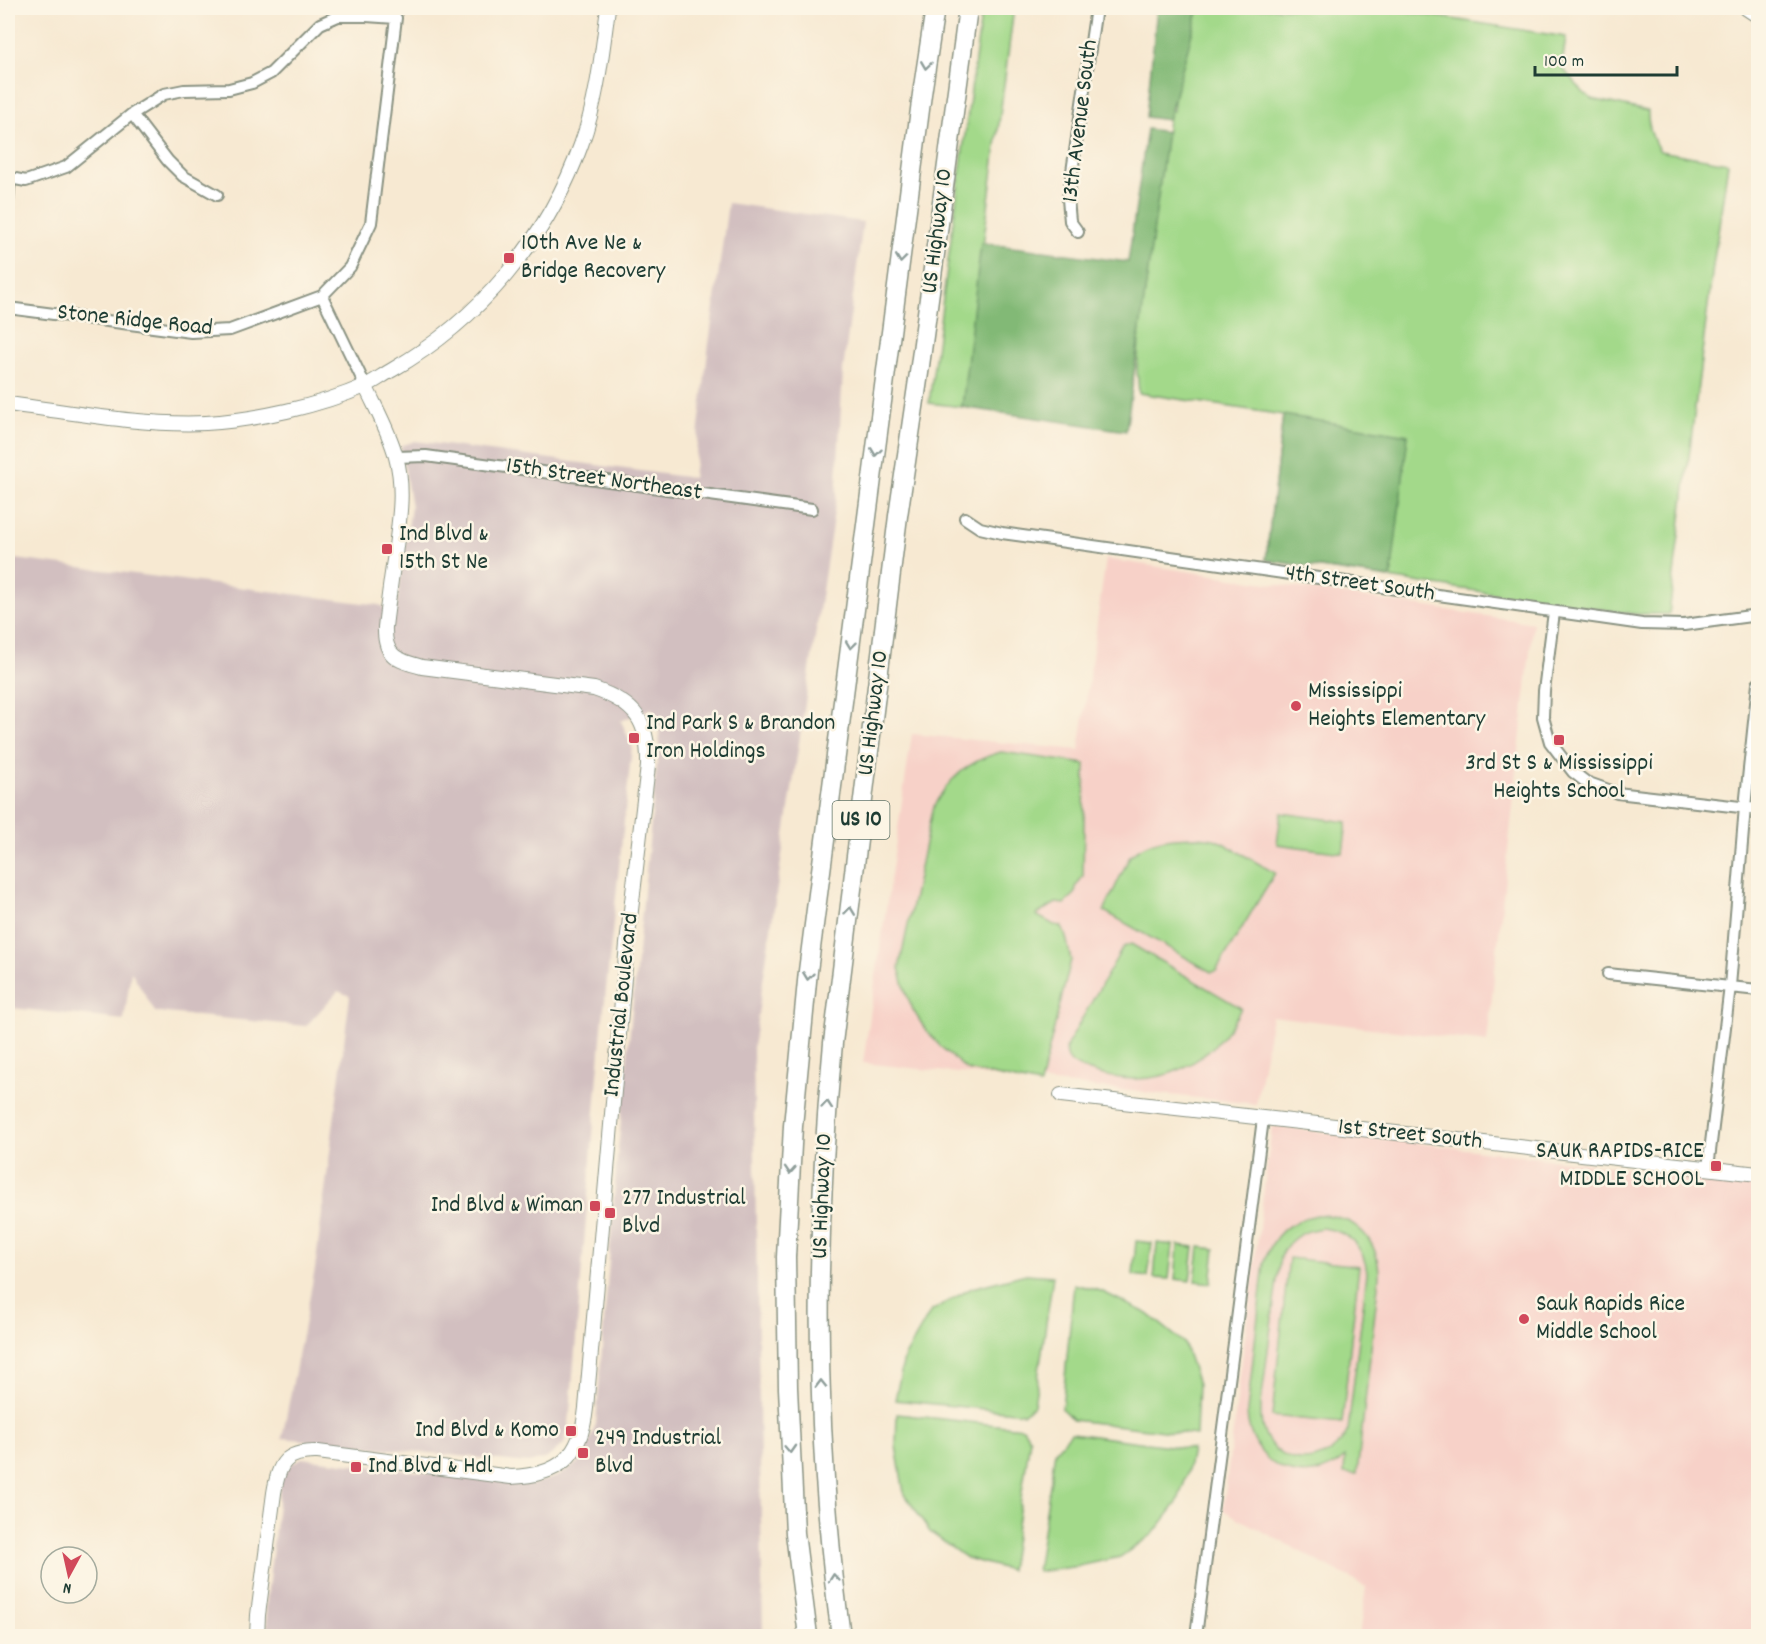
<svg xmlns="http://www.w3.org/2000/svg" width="1766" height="1644" font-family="Dekko,sans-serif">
	<rect width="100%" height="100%" fill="#fcf5e5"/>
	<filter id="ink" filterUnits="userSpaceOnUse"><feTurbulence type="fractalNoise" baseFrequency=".0167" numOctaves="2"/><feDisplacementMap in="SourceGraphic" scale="12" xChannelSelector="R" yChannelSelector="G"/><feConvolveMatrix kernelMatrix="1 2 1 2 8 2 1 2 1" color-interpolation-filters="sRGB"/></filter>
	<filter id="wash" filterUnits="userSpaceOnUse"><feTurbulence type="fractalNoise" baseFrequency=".008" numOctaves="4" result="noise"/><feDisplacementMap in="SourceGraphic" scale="24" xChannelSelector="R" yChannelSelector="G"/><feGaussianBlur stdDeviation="1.35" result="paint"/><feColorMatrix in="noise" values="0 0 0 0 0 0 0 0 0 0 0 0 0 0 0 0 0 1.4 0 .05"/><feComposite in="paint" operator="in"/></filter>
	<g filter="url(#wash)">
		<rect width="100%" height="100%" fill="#f7e9d2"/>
		<!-- built -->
		<path fill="#f7d1c8" d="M1106,559L1533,623L1487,1042L1272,1016L1256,1104L863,1063L912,734L1079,750Z
			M1272,1126L1758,1184V1636H1359L1366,1587L1223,1510Z"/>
		<!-- industrial -->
		<path fill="#d2bfc0" d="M728,203L863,222L843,370L836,498L753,1047L763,1636H268L266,1607L281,1478L290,1465L302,1458L530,1485L559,1476L583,1459L596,1425L617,1160L660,734L652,708L621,721L632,746L602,1027L569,1423L564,1444L547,1458L529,1463L282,1438L315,1269L350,996L338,991L306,1026L155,1012L131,971L124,1020L12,1008L8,1002V558L379,605L396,612L411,507L401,446L415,441L693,478L708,351Z"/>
		<!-- green -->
		<path fill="#a3d98a" stroke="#618b5f" stroke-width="1.5" fill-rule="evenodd" d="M982,8H1014L962,407L929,403Z
			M1185,8H1383L1566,37L1563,58L1564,70L1583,92L1592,99L1648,111C1647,123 1653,142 1660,151L1728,163L1713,266L1669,614H1634L1266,560L1283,415L1139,393L1137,370L1140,326L1168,120L1170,111H1173Z
			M1001,752L1085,764L1083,876L1076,886L1075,894L1064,904L1056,903L1036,915L1054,925L1061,926C1069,939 1067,946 1071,960L1040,1085L967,1070L940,1046L925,1029L913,1010L906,993L899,968L932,810C947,779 968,761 1001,752Z
			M1281,813L1347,822L1343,853L1277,844Z
			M1200,837L1214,839L1223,843L1275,873L1216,971L1211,972L1104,911L1130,856C1148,838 1176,837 1200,837Z
			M1131,944L1241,1008C1228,1035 1208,1056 1181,1069C1151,1083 1117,1081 1087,1070C1080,1068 1071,1064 1068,1058C1066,1054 1066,1049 1067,1045L1123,947Z
			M1317,1215C1355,1214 1379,1240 1379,1276L1357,1474L1344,1473L1345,1457C1304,1494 1249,1465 1247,1412L1264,1263C1273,1234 1288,1221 1317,1215ZM1322,1228C1348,1231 1364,1246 1367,1273L1348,1430C1331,1467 1280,1472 1264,1432C1260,1423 1261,1413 1261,1404L1280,1257C1289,1239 1301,1231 1322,1228Z
			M1136,1241L1152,1243L1148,1277L1133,1275Z
			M1157,1243L1173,1245L1169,1279L1154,1278Z
			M1178,1245L1194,1247L1190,1281L1175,1279Z
			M1199,1247L1215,1249L1211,1283L1195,1281Z
			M1289,1258L1359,1266L1342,1423L1272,1416Z
			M1026,1274L1053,1276L1034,1405L1024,1413L895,1400L904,1358L931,1311L972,1288Z
			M1074,1284L1101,1291L1148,1314L1184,1343L1198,1384L1196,1435L1073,1420L1062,1409Z
			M897,1414L1023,1428L1030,1439L1010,1570L966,1558L930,1532L904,1493L896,1446Z
			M1071,1433L1192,1449L1187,1475L1177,1503L1153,1534L1120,1557L1079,1566L1037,1572L1055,1451Z"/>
		<!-- forest -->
		<path fill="#82b976" stroke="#507b55" stroke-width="1.5" d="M1157,8H1199L1168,120L1146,117Z
			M1147,129L1167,132L1126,431L962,407L981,243L1128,262Z
			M1283,415L1408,435L1391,578L1266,560Z"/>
	</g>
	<g filter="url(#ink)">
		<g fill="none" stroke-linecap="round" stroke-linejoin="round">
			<!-- street casing -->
			<g stroke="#8b9383" stroke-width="14">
				<path id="street" d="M132,114L168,161L183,176L217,195
					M8,202L10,178L26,181L66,167L132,114L164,94L184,90L229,89L252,83L271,73L320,24L338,16H366L396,18L371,223L350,267L322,296L230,330L191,332L8,308
					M1078,232L1070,221L1068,199L1096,8
					M322,296L365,385
					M396,457L426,456L812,509
					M965,518L980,528L1002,533L1642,624L1684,625L1758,615
					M1554,612L1544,691L1543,717L1550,742L1573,772L1586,782L1617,793L1758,809
					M1608,974L1758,990
					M1708,1168L1730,986L1745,807L1758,684
					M1196,1636L1263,1119"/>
			</g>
			<!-- secondary casing -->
			<g stroke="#8b9383" stroke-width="16">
				<path id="secondary" d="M1746,8L1758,16
					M8,404C73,412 140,426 206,423C256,420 319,406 365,386C374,382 383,375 392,370C479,320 547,240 581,145C597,102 602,54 608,8
					M1061,1095L1758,1174
					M257,1636L258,1615L274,1493C279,1463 285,1451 318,1452L511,1477C560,1475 581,1457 586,1408L627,944L648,766C649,722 636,703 594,689L422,667C396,660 384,656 385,627C388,602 391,578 395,554C399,522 405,489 396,457C390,433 376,409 365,385"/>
			</g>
			<!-- highway casing -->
			<g stroke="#8b9383" stroke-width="21">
				<path id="highway" d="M808,1636L795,1533L788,1388L786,1257L793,1126L808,971L922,94L935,8
					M841,1636C814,1440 814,1240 833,1043L898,516L919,373L968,8"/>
			</g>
			<!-- street -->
			<use href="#street" stroke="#fff" stroke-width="10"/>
			<!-- secondary -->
			<use href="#secondary" stroke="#fff" stroke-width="14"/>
			<!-- highway -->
			<use href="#highway" stroke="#fff" stroke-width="18"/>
		</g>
		<!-- one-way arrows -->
		<defs><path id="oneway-chevron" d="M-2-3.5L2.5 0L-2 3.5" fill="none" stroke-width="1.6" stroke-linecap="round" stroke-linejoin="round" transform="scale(1.5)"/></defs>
		<g stroke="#8f9e9a">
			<use href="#oneway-chevron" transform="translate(926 65) rotate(98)"/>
			<use href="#oneway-chevron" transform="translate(901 259) rotate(97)"/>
			<use href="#oneway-chevron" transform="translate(876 452) rotate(97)"/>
			<use href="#oneway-chevron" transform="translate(851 645) rotate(97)"/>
			<use href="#oneway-chevron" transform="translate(850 911) rotate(-83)"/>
			<use href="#oneway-chevron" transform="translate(808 976) rotate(97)"/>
			<use href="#oneway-chevron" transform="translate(827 1105) rotate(-85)"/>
			<use href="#oneway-chevron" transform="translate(790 1170) rotate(94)"/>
			<use href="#oneway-chevron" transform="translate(821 1384) rotate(-91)"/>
			<use href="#oneway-chevron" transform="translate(790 1449) rotate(87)"/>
			<use href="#oneway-chevron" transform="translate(834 1578) rotate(-95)"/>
		</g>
	</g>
	<!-- markers -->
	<g fill="#d1495b" stroke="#fcf5e5" stroke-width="2">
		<rect x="503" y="252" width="12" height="12" rx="3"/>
		<rect x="381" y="543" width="12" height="12" rx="3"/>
		<circle cx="1296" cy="706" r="6"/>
		<rect x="628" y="732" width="12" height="12" rx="3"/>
		<rect x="1553" y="734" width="12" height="12" rx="3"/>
		<rect x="1710" y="1160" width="12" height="12" rx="3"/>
		<rect x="589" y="1200" width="12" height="12" rx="3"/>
		<rect x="604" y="1207" width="12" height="12" rx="3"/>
		<circle cx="1524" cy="1319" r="6"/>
		<rect x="565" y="1425" width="12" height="12" rx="3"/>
		<rect x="577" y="1447" width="12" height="12" rx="3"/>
		<rect x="350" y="1461" width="12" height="12" rx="3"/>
	</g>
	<g text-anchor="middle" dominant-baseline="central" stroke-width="5" stroke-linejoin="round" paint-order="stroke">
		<!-- shield labels -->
		<rect fill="#fcf5e5" stroke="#617469" stroke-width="1.5" x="832.5" y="801" width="57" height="38" rx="4.5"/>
		<g font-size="22" font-weight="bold" fill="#1f3d34">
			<text x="861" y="820">US 10</text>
		</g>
		<!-- street labels -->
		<g font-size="24" fill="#1f3d34" stroke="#fcf5e5">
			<text transform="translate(1081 121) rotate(-83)">13th Avenue South</text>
			<text transform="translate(938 231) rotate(-83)">US Highway 10</text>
			<text transform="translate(135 321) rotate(6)">Stone Ridge Road</text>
			<text transform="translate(604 480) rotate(8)">15th Street Northeast</text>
			<text transform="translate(1360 584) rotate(8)">4th Street South</text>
			<text transform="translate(874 713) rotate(-83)">US Highway 10</text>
			<text transform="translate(622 1005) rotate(-84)">Industrial Boulevard</text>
			<text transform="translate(1410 1135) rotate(6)">1st Street South</text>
			<text transform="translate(823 1196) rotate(-88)">US Highway 10</text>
		</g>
		<!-- poi labels -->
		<g font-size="24" fill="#1f3d34" stroke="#fcf5e5" text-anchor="start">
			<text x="521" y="244">10th Ave Ne &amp;<tspan x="521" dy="28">Bridge Recovery</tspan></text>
			<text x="399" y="535">Ind Blvd &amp;<tspan x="399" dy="28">15th St Ne</tspan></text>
			<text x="1308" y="692">Mississippi<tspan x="1308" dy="28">Heights Elementary</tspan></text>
			<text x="646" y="724">Ind Park S &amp; Brandon<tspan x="646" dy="28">Iron Holdings</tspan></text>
			<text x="1559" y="764" text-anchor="middle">3rd St S &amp; Mississippi<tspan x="1559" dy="28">Heights School</tspan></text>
			<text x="1704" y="1152" text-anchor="end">SAUK RAPIDS-RICE<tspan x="1704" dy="28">MIDDLE SCHOOL</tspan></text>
			<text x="622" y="1199">277 Industrial<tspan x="622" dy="28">Blvd</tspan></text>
			<text x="583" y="1206" text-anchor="end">Ind Blvd &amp; Wiman</text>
			<text x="1536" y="1305">Sauk Rapids Rice<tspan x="1536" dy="28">Middle School</tspan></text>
			<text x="559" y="1431" text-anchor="end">Ind Blvd &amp; Komo</text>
			<text x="595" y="1439">249 Industrial<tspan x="595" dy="28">Blvd</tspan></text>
			<text x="368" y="1467">Ind Blvd &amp; Hdl</text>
		</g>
	</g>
	<!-- margin -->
	<rect width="1766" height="1644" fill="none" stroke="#fcf5e5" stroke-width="30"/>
	<!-- north arrow -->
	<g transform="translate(69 1575) rotate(188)"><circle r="28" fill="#fcf5e5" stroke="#a4ab9e" stroke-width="1.5"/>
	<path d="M0-4.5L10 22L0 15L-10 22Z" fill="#d1495b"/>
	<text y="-9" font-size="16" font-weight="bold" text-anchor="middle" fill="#1f3d34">N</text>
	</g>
	<!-- scale -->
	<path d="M1535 66v9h142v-9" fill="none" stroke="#1f3d34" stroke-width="3"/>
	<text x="1544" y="66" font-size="18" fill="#1f3d34" stroke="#fcf5e5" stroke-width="4.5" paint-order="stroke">100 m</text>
</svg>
